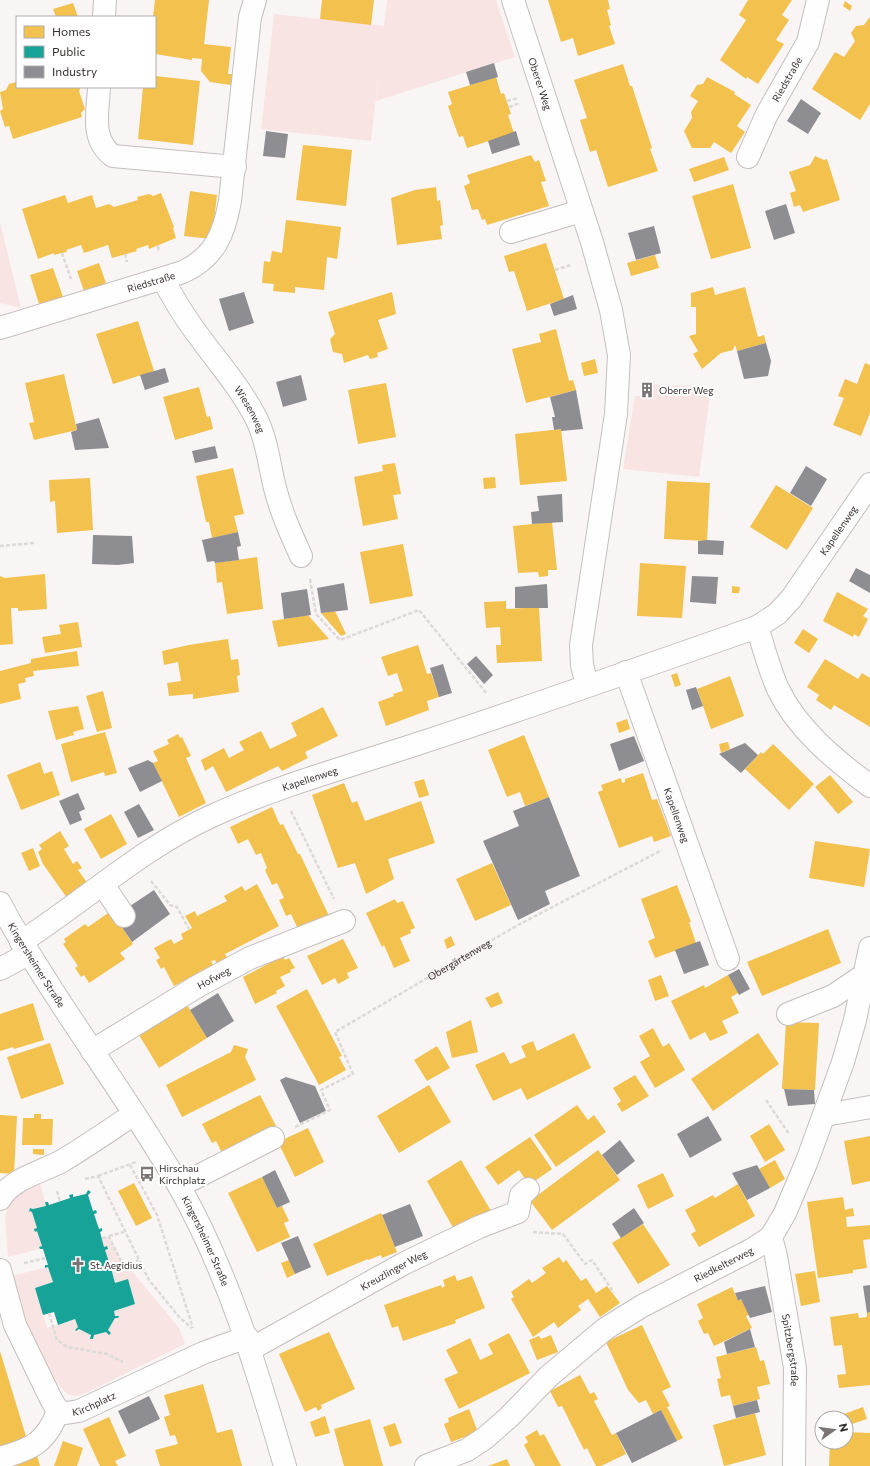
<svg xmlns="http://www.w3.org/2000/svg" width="870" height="1466" font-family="Commissioner,sans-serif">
	<rect width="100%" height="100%" fill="#faf5f5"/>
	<!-- green -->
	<path fill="#f8e5e3" d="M387,0H496L515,57L376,101L380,64L371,141L261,129L274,14L384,26Z
		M0,222L21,308L0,303Z
		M652,384L711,387L699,477L623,469L635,396H652Z
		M40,1183L46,1206L33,1209L30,1208L29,1210L32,1212L37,1228L34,1229L35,1231H37L42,1246L39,1247L40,1249L8,1257L5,1219L8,1201Z
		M109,1237L123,1266L127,1265L179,1328L185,1344L86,1393C80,1395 74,1398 68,1394C56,1388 24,1324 19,1309C15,1298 14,1287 11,1276L48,1267L53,1282L35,1288L47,1328L75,1319L78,1327L75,1330L76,1331L79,1329L91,1335V1339H93L94,1335L106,1332L110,1333L108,1330L115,1318H118V1316H115L114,1311L135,1304L128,1279L115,1283L105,1250L108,1249L107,1246L104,1247L102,1238Z"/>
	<!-- homes -->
	<path fill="#f2c14e" d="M155,0H209L204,44L231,47L228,74H233L231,85L210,82L201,71L202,59L192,58V60L155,54L156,41L155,17H153Z
		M322,0H374L371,25L320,19Z
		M548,0H608L610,9L607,10L611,25L609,26L615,44L578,56L573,38L561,42Z
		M748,0H792L782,15L789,20L776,40L784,44L758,84L747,77L746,79L720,60L746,20L739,15Z
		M845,1L852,6L850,11L843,6Z
		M73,3L78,17H56L53,9Z
		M870,17V104L860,120L812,89L835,52L844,57L855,41L851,33L856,26L864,25Z
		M623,64L630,86H632L652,148L650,149L658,171L608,187L596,150L590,152L580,120L587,118L574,80Z
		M155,76L200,81L193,145L138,139L143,87H155Z
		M496,77L501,94L504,93L511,114L508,115L514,133L467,148L463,136L459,137L453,121L448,106L452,104L448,92Z
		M707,77L735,92L734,94L751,105L737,126L745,132L731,153L714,142L710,148H692L684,131L692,118L691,112L698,101L690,96L697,85L703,84Z
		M17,82V87H81L79,91L85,109L81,113L82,117L13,139L9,126L5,127L0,111L3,109L0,92L6,90L9,84Z
		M303,145L352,150L346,206L296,200Z
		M531,155L535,162L539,160L546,181L541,182L549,206L487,225L485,219L482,220L478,209L472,210L464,186L470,183L467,175Z
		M815,156L824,160L827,159L840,200L803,212L800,205L794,207L790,193L796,191L789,172L810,165Z
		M724,157L729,170L694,182L689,169Z
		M733,184L751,248L711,259L692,196Z
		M436,187L437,201L440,200L443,225L440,226L442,239L397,245L391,198L415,190Z
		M190,191L217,195L212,239L184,236Z
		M161,193L174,227L173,228L176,238L149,249L148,245L136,249L137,251L112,258L108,245L84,253L81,245L66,250L67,252L62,253L54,255V253L38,259L22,209L65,195L68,203L92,195L96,208L109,204L114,207L138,200L137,197L149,194L153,196Z
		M286,220L341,227L337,259L327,257L324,290L295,287V293L273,291L274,284L262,283L264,261L270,262L272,251L282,253Z
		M546,243L564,299L527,311L514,271L509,272L504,256Z
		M655,255L659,268L631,276L627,263Z
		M99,263L106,283L84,291L77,271Z
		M53,268L63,297L39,304L30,275Z
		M713,287L715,295L745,287L758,337L764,335L766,343L737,351L735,345L733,350L721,353L702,369L693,354L698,351L689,336L696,334V307H691V293Z
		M392,292L396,314L378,320L388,349L377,353L378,357L370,359L368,355L344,363L342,354L333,352L330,339L335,334L328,312Z
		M138,321L154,371L113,384L96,334Z
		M556,329L569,381L573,380L576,390L526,403L512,349L541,342L539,334Z
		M595,359L598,373L584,376L581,363Z
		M865,363L870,365V413L861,436L833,425L844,398L838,396L845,379L857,384Z
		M64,374L77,430L34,440L29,423L34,422L25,383Z
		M386,383L396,437L358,444L348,390Z
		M643,383L652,384V396H642Z
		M199,387L207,417L210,416L213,429L175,440L163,397Z
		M561,429L567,481L520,485L515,434Z
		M395,463L401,494L393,495L398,519L363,526L354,477L383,471L382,465Z
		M233,468L244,514L234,516L238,532L212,538L209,522H206L196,476Z
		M495,477L496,488L484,489L483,478Z
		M90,478L93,530L57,533L55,501L50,502L49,480Z
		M667,481L710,483L707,541L664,539Z
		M776,485L813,508L787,550L750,527Z
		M552,522L557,570H548V576L539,577L538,572L518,573L513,526Z
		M403,544L413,596L370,604L360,552Z
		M257,557L263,609L227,614L222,582L217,583L215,563Z
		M640,563L686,566L682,618L637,616Z
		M45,574L47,609L18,611V608H11L13,644L0,645V576L5,578Z
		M732,586L740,587L739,593H732Z
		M837,592L868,609L863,616L868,619L859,637L854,634L853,637L823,621Z
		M506,601V609L539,607L542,661L497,663L496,645H501L500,627L486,628L484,602Z
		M335,611L346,634L341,636L321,613Z
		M308,615L329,639L278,647L272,621Z
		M78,622L82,647L45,653L42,637L61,634L59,625Z
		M803,629L818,639L809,653L794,643Z
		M228,639L231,660L238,659L240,675L237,676L239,692L193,699V694L169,696L167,683L181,681L178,662L164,665L162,651L189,645Z
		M418,645L427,674L431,673L439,697L427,701L429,710L386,726L378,702L394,696L393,694L403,691L397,673L388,676L381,657Z
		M77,651L79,666L33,671L34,676L25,678L26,682L18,684L21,699L0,704V671L31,663V659Z
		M825,659L858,679L862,673L870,678V727L834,705L831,710L816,700L819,695L807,687Z
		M677,673L681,685L675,687L671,675Z
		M730,676L744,716L711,729L697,689Z
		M103,691L112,728L97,732L86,696Z
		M78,706L84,729L73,732L74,735L56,740L48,711Z
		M323,707L338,736L305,752L308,758L282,771L278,766L226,792L213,766L205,771L201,760L224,748L229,758L244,750L239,742L261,731L270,749L297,736L291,723Z
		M627,719L630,729L619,733L616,723Z
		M105,732L117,773L105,776L104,772L71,782L61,744Z
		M178,734L180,738L182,737L191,756L186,758L206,803L179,817L153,763L158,761L153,751L169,744L167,740Z
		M524,735L549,797L525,806L520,792L507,797L488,750Z
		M728,742L730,749L721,753L719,744Z
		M773,744L814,784L789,810L745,769L761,752L763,754Z
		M40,762L44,774L52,771L60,795L21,810L7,775Z
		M643,773L652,800L657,799L671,836L654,842L652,836L619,848L598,792L603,790L601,785L621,778L622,783L625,782V779Z
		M830,775L853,802L838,814L815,787Z
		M424,779L429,795L419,798L414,782Z
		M344,783L352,803L357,801L365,821L421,801L435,843L388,859L394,879L366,894L355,863L338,868L312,795Z
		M272,807L280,825L283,824L298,854H300L329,916L298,929L291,914L286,916L279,900L284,898L277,883L272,885L265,870L267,868L261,853L256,855L248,839L238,844L230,827Z
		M111,814L127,844L101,859L84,829Z
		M60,831L69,846L64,849L73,864L77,861L82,868L78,870L88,884L67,898L43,864L38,852L42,849L39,845Z
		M815,841L870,849L864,887L809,878Z
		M33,848L40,866L29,871L21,853Z
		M492,863L511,905L475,921L456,879Z
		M257,884L279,926L225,954L228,959L217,965L215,960L211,961L213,965L174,986L164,967L161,969L156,960L160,958L154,948L171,939L174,944L183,939L181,934L192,928L185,916L195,911L197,916L227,901L224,896L242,886L245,891Z
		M677,885L691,922H689L696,943L655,958L648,941L655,938L641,899Z
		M395,899L397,903L403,901L415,928L410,930L411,933L400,938L410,961L394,968L384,945L382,947L366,913Z
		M111,911L133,944L120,953L125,959L89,983L84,975L81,977L75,968L78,966L63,944L66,942L64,939L85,924L88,927Z
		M828,929L841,963L762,996L747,962Z
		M451,936L455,945L447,949L444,940Z
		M343,939L358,968L347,973L349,978L338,984L335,978L322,985L307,956Z
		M283,956L285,960L289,958L295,968L290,970L291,972L280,977L285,986L276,991L277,993L255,1004L243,977Z
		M661,975L669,996L655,1001L648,980Z
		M728,975L738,993L731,997L739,1013L722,1021L728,1033L710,1041L705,1032L690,1040L671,1001L704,985L705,988Z
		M307,989L342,1056L339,1057L346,1070L319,1085L276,1006Z
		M498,992L503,1003L491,1008L485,998Z
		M33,1003L44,1040L14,1049L13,1047L0,1051V1014Z
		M187,1005L207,1038L159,1068L139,1035Z
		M471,1020L478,1052L452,1058L446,1032Z
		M786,1022L819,1023L815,1090L782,1089Z
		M653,1028L663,1047L669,1043L685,1070L655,1088L640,1062L650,1056L639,1036Z
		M574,1033L591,1068L527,1100L521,1088L493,1101L475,1065L504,1052L510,1064L526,1057L521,1046L533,1041L537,1051Z
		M758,1033L779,1064L713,1111L691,1079Z
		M50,1043L64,1084L21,1099L7,1057Z
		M234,1045L248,1049L245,1057L256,1080L182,1117L166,1085L231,1052Z
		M437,1046L450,1068L427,1081L414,1060Z
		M635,1075L649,1096L622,1112L617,1104L621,1101L613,1088Z
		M429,1085L451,1122L399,1153L377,1116Z
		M260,1095L276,1126L222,1153L216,1141L212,1143L202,1124Z
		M577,1105L588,1120L594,1115L606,1132L556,1167L534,1135Z
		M34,1114H41V1119H53L52,1145H22L23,1118H34Z
		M0,1115L17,1116L14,1174L0,1173Z
		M769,1124L785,1150L765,1162L750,1136Z
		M308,1128L324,1162L295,1177L278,1142Z
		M870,1136V1181L852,1185L844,1141Z
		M530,1137L552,1169L529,1185L519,1170L498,1185L485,1167Z
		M33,1149H44V1155L33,1154Z
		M598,1150L620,1180L552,1230L530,1201Z
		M461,1160L491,1211L456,1233L427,1181Z
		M775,1160L785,1179L770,1188L759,1169Z
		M663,1173L674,1196L648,1209L637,1185Z
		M262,1177L277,1208L282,1206L289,1221L284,1223L290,1237L257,1252L228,1193Z
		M134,1183L152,1218L136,1226L118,1191Z
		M738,1184L755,1216L699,1247L691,1234L696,1231L685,1210L713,1195L715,1198Z
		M843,1197L845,1210L853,1208L854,1216L846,1217L847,1227L870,1225V1239L863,1240L867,1268L853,1270V1273L818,1278L807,1202Z
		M381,1213L397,1252L382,1258L381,1255L368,1260V1259L327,1276L313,1244Z
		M643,1224L670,1265L638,1284L612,1243Z
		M559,1257L563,1263L566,1260L581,1281L586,1278L596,1293L607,1286L620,1303L600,1317L588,1299L578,1306L581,1310L558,1328L554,1322L533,1337L511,1299L514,1297L511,1292L529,1279L532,1283L546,1273L542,1268Z
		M289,1260L295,1274L287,1278L281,1263Z
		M815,1271L820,1302L801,1306L795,1274Z
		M455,1275L457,1281L472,1276L485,1308L455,1320L456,1323L403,1341L398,1326L392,1328L384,1305L441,1285L442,1288L445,1286L443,1280Z
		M732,1287L738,1301L741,1299L749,1315L746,1316L752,1328L714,1346L708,1333L704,1334L698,1321L703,1318L697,1304Z
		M870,1312V1385L839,1388L837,1375L846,1374L842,1345L834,1346L830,1317L858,1313L859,1318L867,1317V1313Z
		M642,1325L671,1387L662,1391L670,1406L667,1407L683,1438L677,1441L661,1410L653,1414L646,1400L639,1403L628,1390L606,1342Z
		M329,1332L355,1389L321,1405L322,1408L318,1411L316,1407L305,1412L279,1354Z
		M509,1333L530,1373L459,1409L444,1379L458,1373L446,1350L470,1338L480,1360L493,1354L488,1344Z
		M551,1335L558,1352L537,1360L529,1340L539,1336L541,1339Z
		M756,1347L760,1361L764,1360L770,1384L757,1387L760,1399L733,1406L730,1395L721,1397L717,1379L721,1378L716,1357Z
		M0,1351L28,1443L0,1450Z
		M580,1375L590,1394L594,1392L598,1399L594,1401L612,1435L616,1433L626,1454L601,1466H596L587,1448L584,1450L562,1406L558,1407L550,1391Z
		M203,1384L217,1433L232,1429L242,1466H160L155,1450L178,1444L175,1435L170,1436L164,1417L170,1415L164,1395Z
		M863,1407L867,1419L846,1426V1418H833Z
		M469,1409L478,1432L451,1442L444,1424L449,1422L448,1418Z
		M755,1413L766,1455L724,1466L713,1425Z
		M325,1416L330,1433L315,1437L310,1422Z
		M109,1417L126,1456L115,1461L118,1466H100L83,1429Z
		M370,1419L383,1466H344L334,1429Z
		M395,1423L402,1443L390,1447L383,1427Z
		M537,1430L540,1436L544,1434L561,1466H535L524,1445L528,1442L525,1437Z
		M846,1432L870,1433V1466H829L830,1442H846Z
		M63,1441L83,1448L77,1466H54Z
		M37,1455L40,1466H4Z
		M507,1459L510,1466H488Z"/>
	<!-- public -->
	<path fill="#17a398" d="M88,1190L91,1192L88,1195L93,1211L96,1210L97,1213L94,1214L99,1229L102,1228V1231L100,1232L104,1247L107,1246L108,1249L105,1250L110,1265L113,1264L114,1267L111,1268L115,1283L128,1279L135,1304L114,1311L115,1316H119L118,1318H115L108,1330L111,1333L109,1335L106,1332L94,1335L93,1339H90L91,1335L79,1329L76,1331L75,1330L78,1327L75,1319L58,1325L54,1312L43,1315L35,1288L53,1282L48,1267L45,1268V1265H48L43,1249H40L39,1247L42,1246L37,1231L35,1232L34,1229L37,1228L32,1212L29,1211L30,1208L33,1209L46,1206L45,1202H48L49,1205L70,1198L69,1195L73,1194V1197L86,1194Z"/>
	<!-- industry -->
	<path fill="#8d8d92" d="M494,63L498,77L470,85L466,72Z
		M801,99L821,113L808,134L787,121Z
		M266,131L288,134L285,158L263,156Z
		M516,131L520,145L492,154L488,141Z
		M786,204L795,233L774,240L765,211Z
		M654,226L661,253L636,260L628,233Z
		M244,292L254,323L229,331L219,299Z
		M573,295L577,309L554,316L550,304Z
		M766,343L771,361L768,376L744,379L737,351Z
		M165,368L169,382L145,390L140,375Z
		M301,375L307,400L283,407L276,382Z
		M576,390L583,429L561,431V429L554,430L552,417H555L550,397Z
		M99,418L109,448L75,450L71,432L77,430L76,424Z
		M215,446L218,458L195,463L192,451Z
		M806,466L827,479L811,506L790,493Z
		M562,494L563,522L532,524L531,512L539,511L537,496Z
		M238,532L241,546L237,547L239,560L215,563L214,561L207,562L202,540Z
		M93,535L132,536L134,563L118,565L92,564Z
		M707,540L724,541L723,555L698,554V541Z
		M856,568L870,575V593L849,581Z
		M692,576L718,577L716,604L690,602Z
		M344,583L348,610L321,613L317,588Z
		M547,584L548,608H515V587Z
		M307,589L311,615L284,619L281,593Z
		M476,656L493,675L484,684L467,664Z
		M443,664L452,693L439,697L430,668Z
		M696,687L703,706L692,710L686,690Z
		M634,736L644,761L619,771L610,744Z
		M745,743L758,755L741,773L719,754Z
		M148,760L153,763L162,781L140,792L128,768Z
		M78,793L85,809L79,812L82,820L70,825L59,801Z
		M549,797L580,876L545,891L550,904L518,920L483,841L519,826L513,811Z
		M139,804L154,830L138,838L124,812Z
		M154,890L170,914L132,942L117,920L127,908Z
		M700,941L709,965L684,974L675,950Z
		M739,969L750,989L739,995L728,975Z
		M218,993L234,1021L207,1038L190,1010Z
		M286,1077L315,1086L326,1111L300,1123L280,1080Z
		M784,1089L814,1090L815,1104L788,1106Z
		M708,1116L722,1140L690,1158L677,1134Z
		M620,1140L635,1161L617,1175L602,1155Z
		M757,1165L770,1188L747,1200L732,1173Z
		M275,1170L290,1202L277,1208L262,1177Z
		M410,1204L423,1236L395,1247L382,1215Z
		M634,1208L644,1223L621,1238L612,1224Z
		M298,1236L311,1267L295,1274L281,1243Z
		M870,1285V1312L867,1313L863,1286Z
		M765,1286L772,1312L750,1318L741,1299L738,1301L735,1293Z
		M750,1329L755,1347L727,1354L724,1342Z
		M149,1396L160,1419L129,1434L118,1411Z
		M757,1400L760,1412L736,1418L733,1406Z
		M661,1410L677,1441L632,1463L616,1433Z"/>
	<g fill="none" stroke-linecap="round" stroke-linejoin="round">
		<!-- minor casing -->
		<g stroke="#c4bebd" stroke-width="24">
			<g id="minor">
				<path id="s2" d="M513,0L592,242L611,310L619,355L616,414L581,645L582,665L587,685"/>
				<path d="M104,17L105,0"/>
				<path d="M99,87C98,112 90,139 113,156L235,167"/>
				<path id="s3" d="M748,157L767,114L808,42L818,0"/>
				<path d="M511,232L581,211"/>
				<path id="s4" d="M163,279C172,296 182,313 193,328C214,358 239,385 256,418C267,440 269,464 275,488C281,512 291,534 301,556"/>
				<path id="s5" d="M0,328L183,272C215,257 224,234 230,201L250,17L255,0"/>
				<path d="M757,627C764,648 769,669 778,689C797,729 835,760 870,786"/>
				<path id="s6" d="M626,672L728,959"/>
				<path d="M103,885L124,916"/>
				<path id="s7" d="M21,942C86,900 143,847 214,815C280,785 351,766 420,743C533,706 645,666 757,627L777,614L791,599L870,484"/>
				<path d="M0,969L28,954"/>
				<path d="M788,1014L833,996L870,971"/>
				<path id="s8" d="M92,1051L198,986L250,958L344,921"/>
				<path d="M825,1115L870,1107"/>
				<path d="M179,1186L273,1138"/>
				<path d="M0,1199C12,1178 42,1172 62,1161C87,1146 110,1130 134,1114"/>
				<path id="s9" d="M771,1237L776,1256L795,1368L794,1466"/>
				<path id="s10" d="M0,1270L15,1325L51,1399L58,1411L66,1413L79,1411L203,1353L247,1337"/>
				<path id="s11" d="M251,1349L403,1264L479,1227L518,1212L521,1195L528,1189"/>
				<path d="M0,1458C32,1449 46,1443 58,1411"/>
				<path id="s12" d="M426,1466L467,1450L485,1438L509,1417L549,1376L605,1329L642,1306L753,1249L771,1237L785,1213L807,1161L843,1062L855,1020L870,948"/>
			</g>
		</g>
		<!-- major casing -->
		<g stroke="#c4bebd" stroke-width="24">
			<g id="major">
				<path id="s13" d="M0,903C13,929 29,953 44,977C88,1047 138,1114 179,1186C229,1274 257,1370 285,1466"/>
			</g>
		</g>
		<!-- path -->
		<g stroke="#dbdad9" stroke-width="2.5" stroke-dasharray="4 2" stroke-linecap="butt">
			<path d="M507,101L518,98"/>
			<path d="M509,107L520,103"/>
			<path d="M158,246L159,252"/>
			<path d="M62,253L71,279"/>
			<path d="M125,254L127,262"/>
			<path d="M555,270L571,265"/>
			<path d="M0,546L34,543"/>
			<path d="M310,579L316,614L340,640L419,610L487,694"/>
			<path d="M291,811L334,899"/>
			<path d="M151,881L170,905L177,907L189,929"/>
			<path d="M766,1100L789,1134"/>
			<path id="s1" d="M295,1127L330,1110L321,1090L353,1074L335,1032L518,925L662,850"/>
			<path d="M130,1165L157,1215L193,1328"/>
			<path d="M98,1176L136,1162"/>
			<path d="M85,1179L98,1176L149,1280L180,1318L192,1328"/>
			<path d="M57,1191L60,1202"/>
			<path d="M533,1232L563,1234L585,1264L592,1260L614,1293"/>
			<path d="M109,1236L124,1232"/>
			<path d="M102,1238L109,1237L124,1267L138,1260"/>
			<path d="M24,1263L46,1258"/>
			<path d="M49,1313L57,1340L67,1347L107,1354L123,1362"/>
		</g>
		<!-- minor -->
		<use href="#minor" stroke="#fefefe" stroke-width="22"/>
		<!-- major -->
		<use href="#major" stroke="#fefefe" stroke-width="22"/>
	</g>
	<!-- icons -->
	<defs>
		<g id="building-bare" transform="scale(1.2)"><path d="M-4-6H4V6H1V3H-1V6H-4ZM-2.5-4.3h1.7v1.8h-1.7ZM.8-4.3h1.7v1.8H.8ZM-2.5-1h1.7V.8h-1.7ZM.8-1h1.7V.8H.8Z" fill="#7b7474" stroke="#fff" stroke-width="2.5" paint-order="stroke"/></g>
		<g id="bus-bare" transform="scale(1.2)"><path d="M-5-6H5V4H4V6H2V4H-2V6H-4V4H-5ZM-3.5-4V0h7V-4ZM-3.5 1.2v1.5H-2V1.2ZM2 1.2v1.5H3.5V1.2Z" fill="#7b7474" stroke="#fff" stroke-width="2.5" paint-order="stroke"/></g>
		<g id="church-bare" transform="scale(1.2)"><path d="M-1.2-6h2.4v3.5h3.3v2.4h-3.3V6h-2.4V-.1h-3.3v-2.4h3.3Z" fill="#7b7474" stroke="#fff" stroke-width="2.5" paint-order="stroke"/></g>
	</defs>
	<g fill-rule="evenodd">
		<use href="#building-bare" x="647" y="390"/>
		<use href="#bus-bare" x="147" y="1174"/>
		<use href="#church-bare" x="78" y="1265"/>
	</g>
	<g text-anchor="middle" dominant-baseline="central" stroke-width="4" stroke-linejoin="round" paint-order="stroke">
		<!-- street labels -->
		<g font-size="10" fill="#372f2e" stroke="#fff">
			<text stroke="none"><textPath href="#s3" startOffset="87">Riedstraße</textPath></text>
			<text stroke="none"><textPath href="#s2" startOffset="88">Oberer Weg</textPath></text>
			<text stroke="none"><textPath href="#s5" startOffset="158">Riedstraße</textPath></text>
			<text stroke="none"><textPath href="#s4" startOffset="157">Wiesenweg</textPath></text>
			<text stroke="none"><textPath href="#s7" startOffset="934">Kapellenweg</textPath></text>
			<text stroke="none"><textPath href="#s7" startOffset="334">Kapellenweg</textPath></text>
			<text stroke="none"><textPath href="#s6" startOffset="152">Kapellenweg</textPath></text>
			<text stroke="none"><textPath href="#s1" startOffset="286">Obergärtenweg</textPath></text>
			<text stroke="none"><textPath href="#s13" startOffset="72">Kingersheimer Straße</textPath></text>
			<text stroke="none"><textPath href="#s8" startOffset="142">Hofweg</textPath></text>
			<text stroke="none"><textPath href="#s13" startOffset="396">Kingersheimer Straße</textPath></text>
			<text stroke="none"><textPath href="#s12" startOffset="363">Riedkelterweg</textPath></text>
			<text stroke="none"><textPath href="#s11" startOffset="163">Kreuzlinger Weg</textPath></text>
			<text stroke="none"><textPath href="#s9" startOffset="115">Spitzbergstraße</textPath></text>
			<text stroke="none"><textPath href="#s10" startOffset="191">Kirchplatz</textPath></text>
		</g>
		<!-- poi labels -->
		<g font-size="10" fill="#372f2e" stroke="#fff" text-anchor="start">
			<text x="659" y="390">Oberer Weg</text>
			<text x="159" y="1168">Hirschau<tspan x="159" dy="12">Kirchplatz</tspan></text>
			<text x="90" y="1265">St. Aegidius</text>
		</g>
	</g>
	<!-- legend -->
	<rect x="16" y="16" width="140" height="72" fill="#ffffff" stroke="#afacab"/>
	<rect x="24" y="26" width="20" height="12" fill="#f2c14e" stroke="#afacab"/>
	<text x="52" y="36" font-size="12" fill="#372f2e">Homes</text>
	<rect x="24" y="46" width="20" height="12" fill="#17a398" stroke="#afacab"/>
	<text x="52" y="56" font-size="12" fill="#372f2e">Public</text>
	<rect x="24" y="66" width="20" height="12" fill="#8d8d92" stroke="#afacab"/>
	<text x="52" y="76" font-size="12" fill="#372f2e">Industry</text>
	<!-- north arrow -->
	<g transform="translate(834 1430) rotate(76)"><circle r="19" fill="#ffffff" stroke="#afacab"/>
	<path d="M0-3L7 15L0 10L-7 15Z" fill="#7b7474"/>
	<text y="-6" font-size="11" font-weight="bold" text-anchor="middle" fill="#372f2e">N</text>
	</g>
</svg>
